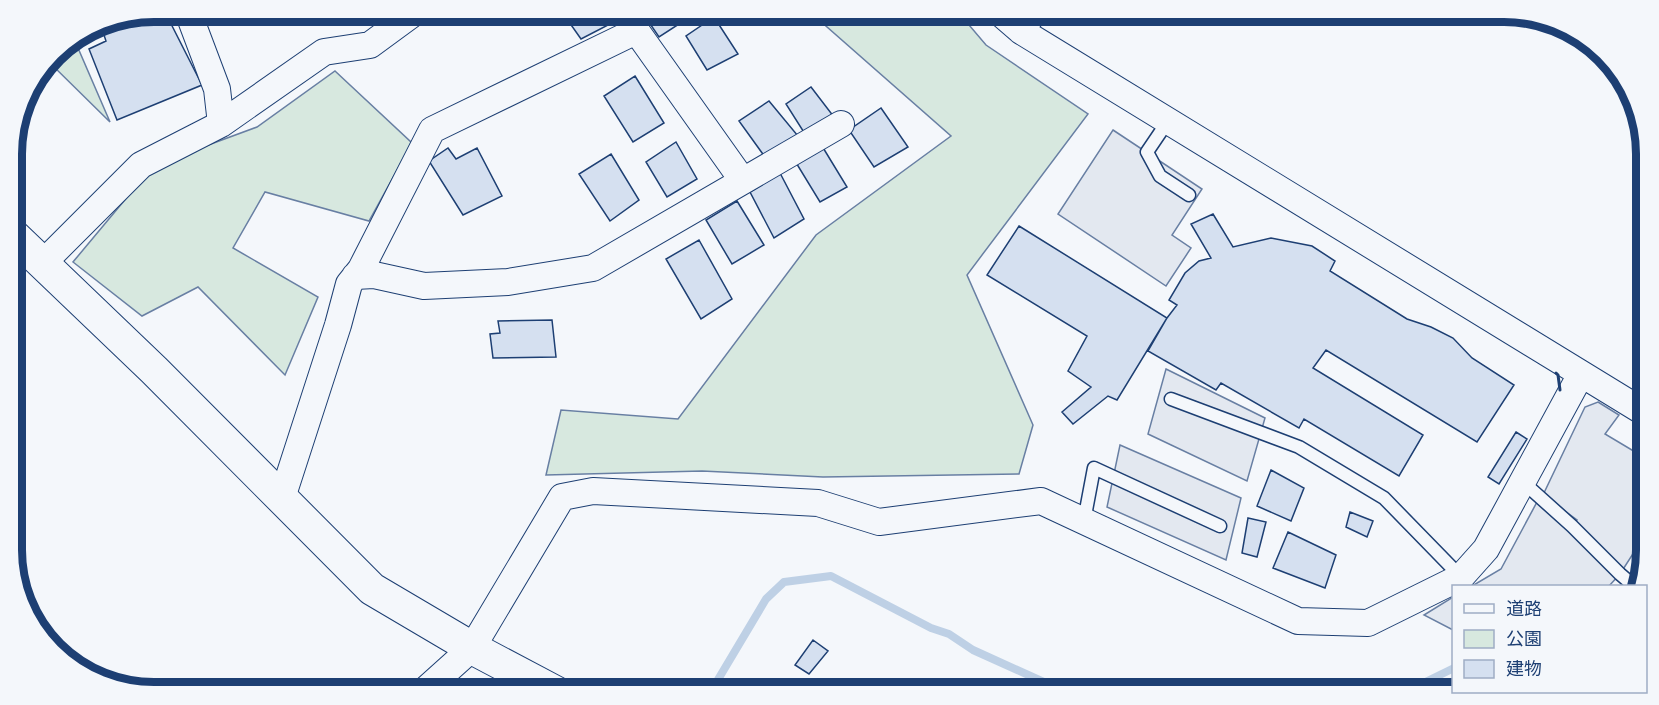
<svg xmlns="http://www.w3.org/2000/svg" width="1659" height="705" font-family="'Work Sans','Noto Sans JP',sans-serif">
	<rect width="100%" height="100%" fill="#f4f7fb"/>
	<!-- green -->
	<path fill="#d7e8df" stroke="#687fa3" stroke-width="1.5" d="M216,12H256L255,15L220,17Z
		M810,12H958L986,45L1088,114L967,275L1033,425L1019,474L823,477L702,471L546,475L561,410L678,419L816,235L951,136Z
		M95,26L96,30L75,41L110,122L49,62L60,48Z
		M335,71L412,143L369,221L265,192L233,248L318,297L285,375L198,287L142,316L73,262L154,165L257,127Z"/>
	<!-- parking -->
	<path fill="#e3e8f0" stroke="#687fa3" stroke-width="1.5" d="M1113,130L1202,189L1172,235L1191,248L1166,286L1058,214Z
		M1166,369L1265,418L1247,481L1148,434Z
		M1598,402L1619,415L1605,434L1647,459V532L1620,574L1609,586H1472L1501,569L1537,502L1570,530L1577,520L1543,495L1585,407Z
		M1120,445L1241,498L1226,560L1107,507Z
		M1453,597V630L1424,615Z"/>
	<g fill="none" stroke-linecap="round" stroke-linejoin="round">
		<!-- stream -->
		<path stroke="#bed0e5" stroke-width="8" d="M1624,586L1642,578
			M710,693L766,599L784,582L831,576L931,628L949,634L973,650L1068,693
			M1403,693L1454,668"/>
	</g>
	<!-- building -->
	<path fill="#d5e0f0" stroke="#1d3f73" stroke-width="1.5" d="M154,12H165L202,85L117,120L89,49L106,41L100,23Z
		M562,12H602L610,24L581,39Z
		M642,12H691L693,15L659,37Z
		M714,17L738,54L707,70L686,36Z
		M635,76L664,123L633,142L604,96Z
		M811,87L834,117L805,134L786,104Z
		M769,101L798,136L765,157L739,121Z
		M881,108L908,147L874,167L849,130Z
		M676,142L697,179L667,197L646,162Z
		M822,146L847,187L820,202L795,161Z
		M448,148L456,159L477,148L502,196L463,215L429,161Z
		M611,154L639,200L610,221L579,174Z
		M780,173L804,219L774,238L750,192Z
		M737,201L764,245L732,264L706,220Z
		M1213,214L1233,247L1271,238L1312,246L1335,261L1330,271L1407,319L1431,327L1453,338L1472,358L1514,385L1477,442L1326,350L1313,368L1423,435L1399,476L1304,419L1299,428L1221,383L1216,390L1148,351L1167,318L1177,305L1169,300L1185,273L1199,261L1211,258L1191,224Z
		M1019,226L1167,318L1117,400L1108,396L1073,424L1062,412L1091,387L1068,371L1087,336L987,275Z
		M699,240L732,299L701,319L666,259Z
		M552,320L556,357L493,358L490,334L500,333L498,321Z
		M1516,432L1527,439L1499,484L1488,477Z
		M1271,470L1304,488L1291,521L1257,506Z
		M1350,512L1373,521L1367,537L1346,527Z
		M1248,518L1266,522L1257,557L1242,553Z
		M1288,532L1336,555L1325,588L1273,568Z
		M813,640L828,651L809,674L795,665Z"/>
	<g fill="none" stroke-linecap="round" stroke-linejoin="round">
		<!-- service casing -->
		<g stroke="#1d3f73" stroke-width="15">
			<path id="service" d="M1168,121L1147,152L1160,176L1189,195
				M1171,399L1299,447L1384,498L1461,577
				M1523,482L1572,526L1620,574L1634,586
				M1084,521L1094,468L1220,526"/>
		</g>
		<!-- minor casing -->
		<g stroke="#1d3f73" stroke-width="28">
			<path id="minor" d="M188,12L217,89L221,124
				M623,12L743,181
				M999,12L1021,31L1647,414
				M1021,31L1034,12
				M42,264L141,165L221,124L324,52L370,45L415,12
				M355,276L374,275L424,286L508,282L593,268L841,124
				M282,498L338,325L349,284L361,269L432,130L636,31
				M422,693L472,648L562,497L593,491L818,503L879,522L1041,501L1298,621L1368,623L1461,577L1486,549L1581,374"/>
		</g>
		<!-- tertiary casing -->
		<g stroke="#1d3f73" stroke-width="34">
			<path id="tertiary" d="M13,235L154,370L372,589L472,648L557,693"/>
		</g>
		<!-- service -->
		<use href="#service" stroke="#f4f7fb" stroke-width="12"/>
		<!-- minor -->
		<use href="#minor" stroke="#f4f7fb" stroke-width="26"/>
		<!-- tertiary -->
		<use href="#tertiary" stroke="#f4f7fb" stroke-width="32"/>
		<!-- wall -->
		<path stroke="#1d3f73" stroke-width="3" d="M1556,373L1558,375L1560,390"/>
	</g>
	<!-- crop -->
	<path d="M0 0H1659V705H0ZM154 22H1504A132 132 0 0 1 1636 154V550A132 132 0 0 1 1504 682H154A132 132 0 0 1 22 550V154A132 132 0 0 1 154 22Z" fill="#f4f7fb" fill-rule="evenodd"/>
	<path fill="none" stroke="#1d3f73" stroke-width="8" d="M154 22H1504A132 132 0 0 1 1636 154V550A132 132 0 0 1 1504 682H154A132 132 0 0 1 22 550V154A132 132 0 0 1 154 22Z"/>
	<!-- legend -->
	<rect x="1452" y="585" width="195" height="108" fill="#f4f7fb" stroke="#9eadc5" stroke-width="1.5"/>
	<rect x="1464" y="604" width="30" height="9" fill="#f4f7fb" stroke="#9eadc5" stroke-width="1.5"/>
	<text x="1506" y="615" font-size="18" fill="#1d3f73">道路</text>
	<rect x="1464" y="630" width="30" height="18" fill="#d7e8df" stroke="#9eadc5" stroke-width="1.5"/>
	<text x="1506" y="645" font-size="18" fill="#1d3f73">公園</text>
	<rect x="1464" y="660" width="30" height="18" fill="#d5e0f0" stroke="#9eadc5" stroke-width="1.5"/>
	<text x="1506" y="675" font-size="18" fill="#1d3f73">建物</text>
</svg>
